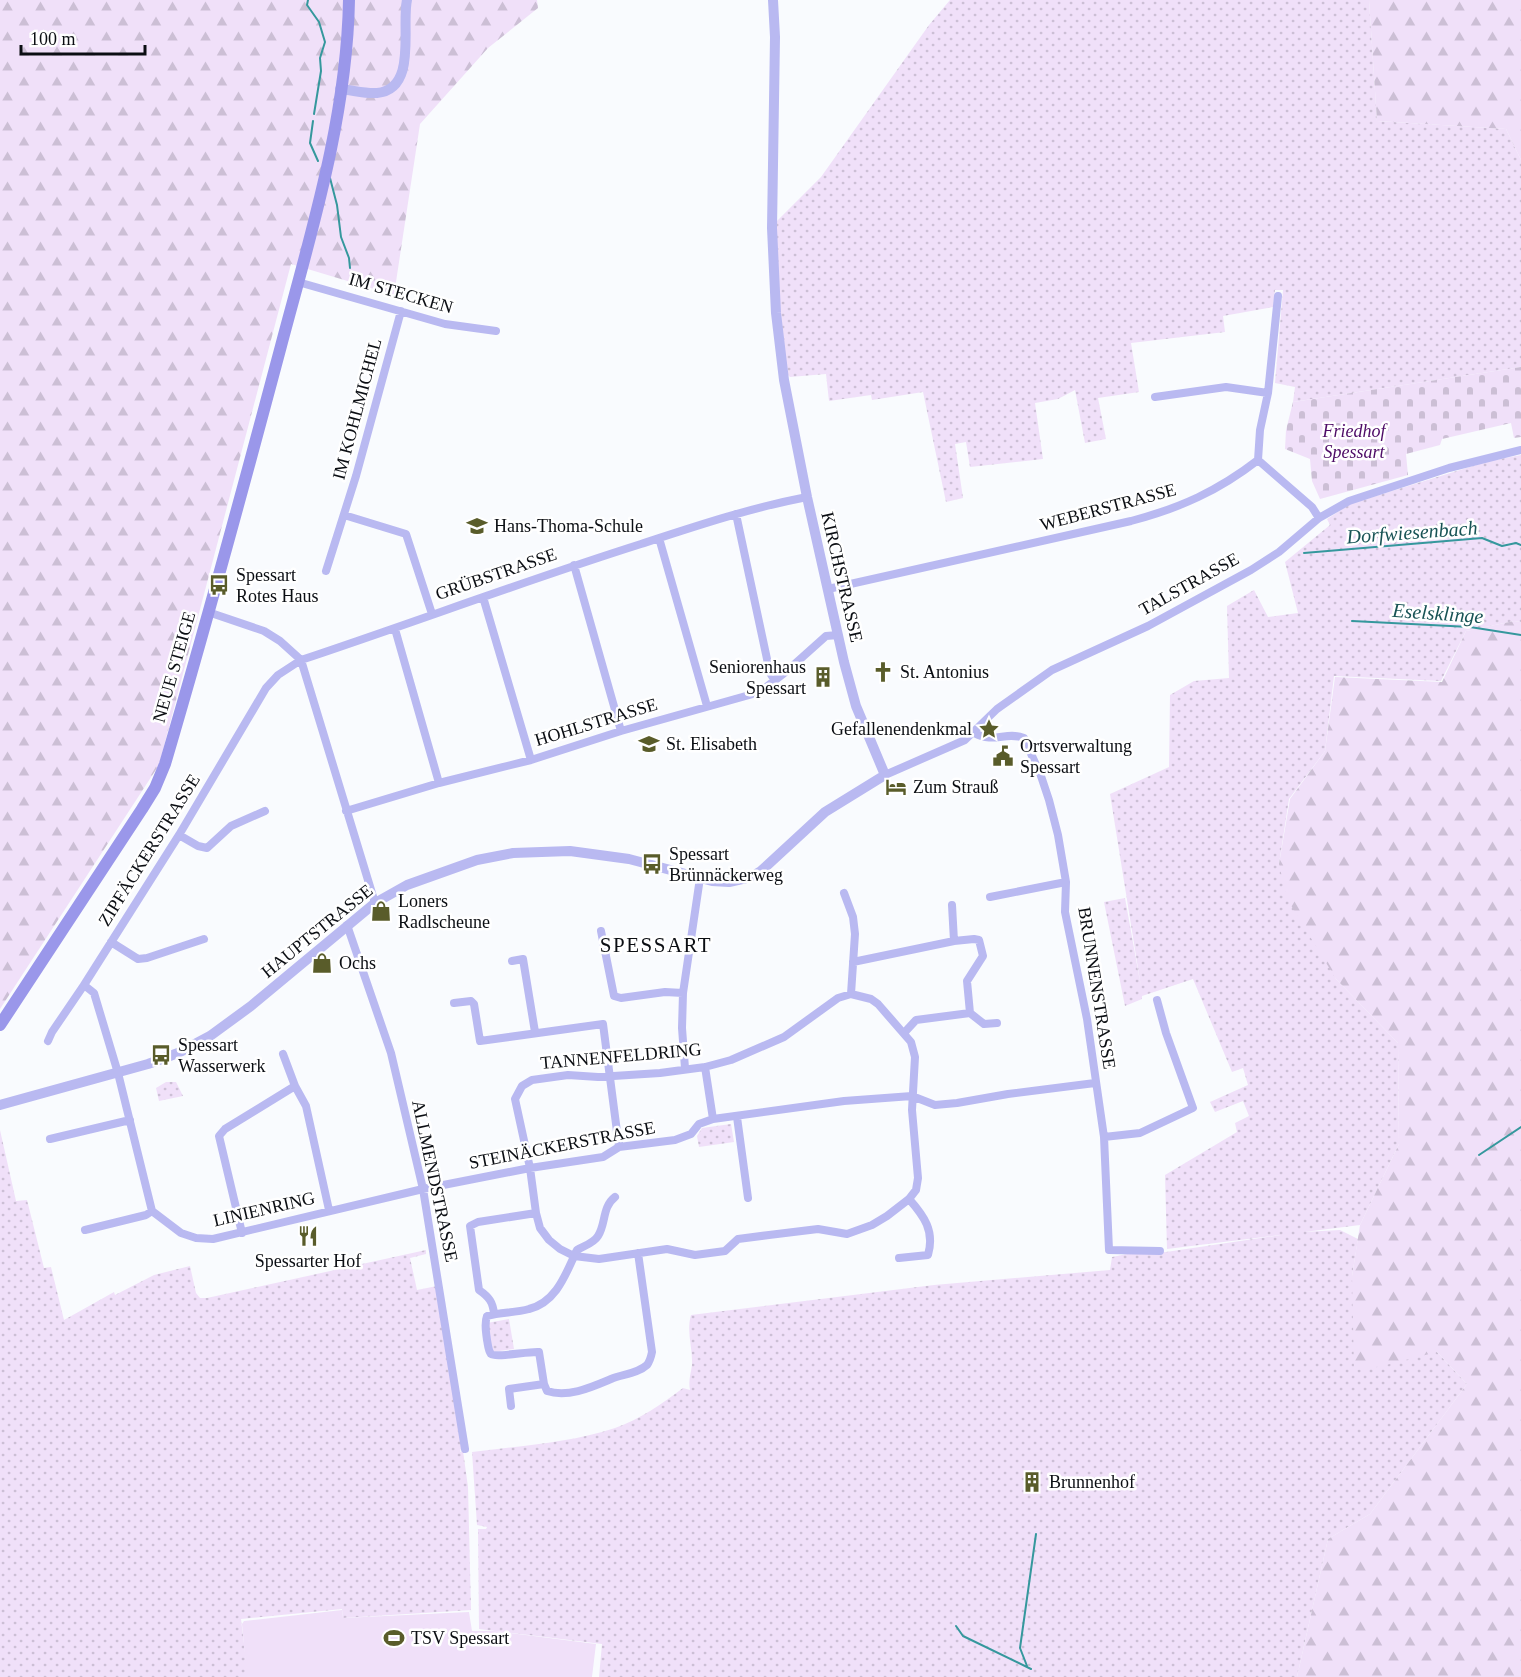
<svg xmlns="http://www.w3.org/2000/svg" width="1521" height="1677" font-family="'Times New Roman',serif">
	<defs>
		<pattern id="green-dots" width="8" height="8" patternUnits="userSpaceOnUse" patternTransform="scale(1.5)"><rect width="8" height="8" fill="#f0e0f9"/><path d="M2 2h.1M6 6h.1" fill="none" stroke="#ccbfd5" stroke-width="1.8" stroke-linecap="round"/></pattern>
		<pattern id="forest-firs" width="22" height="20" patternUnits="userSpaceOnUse" patternTransform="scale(1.5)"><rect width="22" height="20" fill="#f0e0f9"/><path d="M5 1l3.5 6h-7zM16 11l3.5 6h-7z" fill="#ccbfd5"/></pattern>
		<pattern id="cemetery-stones" width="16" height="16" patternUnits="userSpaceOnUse" patternTransform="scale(1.5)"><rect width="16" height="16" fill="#f0e0f9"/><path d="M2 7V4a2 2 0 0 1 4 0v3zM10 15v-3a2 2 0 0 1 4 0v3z" fill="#ccbfd5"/></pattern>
	</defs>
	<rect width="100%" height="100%" fill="#f9fbfe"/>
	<!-- green -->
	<path fill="url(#green-dots)" d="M950,0H1369L1377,121L1506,129L1521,160V367L1293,402L1295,387L1275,383L1283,290H1275L1273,307L1223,316L1225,332L1131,343L1139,392L1098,398L1106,439L1085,443L1075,390L1058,399L1035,403L1043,459L970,467L966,442L955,444L963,498L946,502L923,392L872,400L871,395L829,401L826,374L790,377L788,375L780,325L775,223L821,177L929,25Z
		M1521,455V622L1514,621L1466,631L1441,681L1334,676L1325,751L1289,799L1279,864L1336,979L1398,1043L1399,1144L1360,1225L1304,1232L1340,1230L1358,1239L1352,1276L1437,1352L1467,1384L1370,1514L1328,1539L1297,1677H599L602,1644L479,1629L478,1529H486L487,1527L477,1525L472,1452C520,1446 569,1443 615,1428C639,1420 663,1403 683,1388L690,1390C688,1380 691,1374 692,1365C693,1348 686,1332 691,1315L934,1285L1110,1270L1112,1257L1127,1254L1166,1252L1281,1235L1167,1249L1165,1175L1237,1132L1235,1123L1249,1116L1243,1101L1215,1112L1210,1102L1248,1085L1243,1068L1232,1072L1193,979L1142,996V999L1125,1006L1104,902L1125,898L1141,987L1110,794L1169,767L1170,695L1194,681L1229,678L1227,606L1254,590L1268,617L1298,613L1285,562L1330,525L1327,519L1350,504L1489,461Z
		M166,1082H176L183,1096L159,1101L156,1088Z
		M731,1124L734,1142L699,1147L697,1136L702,1128Z
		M0,1130L16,1201L27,1200L44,1268L51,1267L64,1320L114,1292L115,1295L154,1275L190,1266L196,1293L200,1298H207L426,1250V1254L410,1258L417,1290L437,1286L462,1445L460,1452L463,1451L468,1487L471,1610L343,1618L342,1609L241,1619L248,1677H0Z
		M509,1319L514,1349L492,1352L487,1323Z"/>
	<!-- forest -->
	<path fill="url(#forest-firs)" d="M0,0H537L538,8L488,48L420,124L394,295L291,264L159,765L0,1009Z
		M1369,0H1521V160L1506,129L1377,121Z
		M1514,621L1521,622V1677H1297L1328,1539L1370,1514L1467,1384L1437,1352L1378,1367L1354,1370L1352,1276L1360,1225L1399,1144L1398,1043L1336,979L1287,899L1279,864L1290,799L1325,751L1335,677L1442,682L1466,631Z"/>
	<!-- cemetery -->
	<path fill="url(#cemetery-stones)" d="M1521,367V437L1514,438L1511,423L1442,439L1440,445L1406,454L1408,475L1320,499L1312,481L1310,459L1285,449L1286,430L1293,402Z"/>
	<!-- pitch -->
	<path fill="#f0e0f9" d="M342,1610L343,1618L469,1612L472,1631H495L596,1644L592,1677H247L242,1624L244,1621Z"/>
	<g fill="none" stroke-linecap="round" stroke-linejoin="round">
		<!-- stream -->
		<path stroke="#35989d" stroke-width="2" d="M308,0L307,5L319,22L325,42L320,58L321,71L314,114
			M313,121L310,143L318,161
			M330,178L337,205L341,237L349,258L350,268
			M1304,553L1482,538L1502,546L1516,543L1521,545
			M1352,621L1470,627L1521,635
			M1479,1155L1521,1127
			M956,1626L963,1636L1031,1669
			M1027,1666L1020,1648L1036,1534"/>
		<!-- minor -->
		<path stroke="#b9b9f1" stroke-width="8" d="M298,282L445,324L496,331
			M1155,397L1226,387L1268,393
			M1258,460L1260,430L1268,393L1278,296
			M1258,460L1312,507L1319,518
			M807,497C750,508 696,526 641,544C527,580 415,622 301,660L278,675L266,688L179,835L84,985L94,993L118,1073L152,1211L181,1233L196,1238L213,1239L423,1189L530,1168L603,1157L619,1147L675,1140L691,1134L699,1124L713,1119L844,1101L912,1096L935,1105L957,1103L1008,1094L1095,1083
			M736,514L770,673L775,681
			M344,515L406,534L432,614
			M659,538L707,706
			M574,565L621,731
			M326,571L356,476L401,311
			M828,589L1131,521C1180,508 1218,491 1258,460
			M483,597L531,760
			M208,612L264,631L280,641L301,660L375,903
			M395,629L439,783
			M974,733C995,744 1005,731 1024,738L1041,776L1049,800L1058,835L1066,882L1065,912L1087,1019L1104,1137L1109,1250L1160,1251
			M885,775L965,740L997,709L1052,670L1148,626L1251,570L1279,552L1319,518L1349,501L1449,468L1521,450
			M346,811L439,783L531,760L621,731L760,692L788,670L826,636L838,635
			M179,835L198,846L207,848L231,826L265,811
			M844,893L853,917L855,934L851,994
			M990,897L1066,882
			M952,905L954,941
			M347,925L391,1053L423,1189L465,1449
			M601,931L614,996L621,998L665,992L683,993
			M111,942L138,959L147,958L204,939
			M512,961L523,959L535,1032
			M853,962L954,941L974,939L979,940L983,956L967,981L970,1013
			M851,994L871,999L878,1004L911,1042L915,1057L912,1110L918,1178L916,1190L909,1199L887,1216L872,1225L847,1234L818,1229L769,1235L738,1239L725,1251L695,1255L667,1249L599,1259L574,1256L560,1249L549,1240L540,1228L536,1213L530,1168L515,1099L522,1086L532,1080L568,1075L598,1077L660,1073L705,1067L731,1060L784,1037L838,998Z
			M454,1003L471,1001L474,1004L480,1041L603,1024L619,1147
			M970,1013L984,1024L997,1023
			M904,1033L916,1020L970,1013
			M48,1041L52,1032L84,985
			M283,1054L295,1086L306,1106L329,1210
			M705,1067L713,1119
			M685,1068L682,1028L683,993L700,878
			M737,1117L748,1198
			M1104,1137L1140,1133L1193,1108L1166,1033L1157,1000
			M50,1139L130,1120
			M615,1197C602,1207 606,1224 598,1236C594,1243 584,1246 577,1250C566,1273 557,1302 529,1309C515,1313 501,1312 487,1316C484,1324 486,1331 487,1340C488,1344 488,1350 491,1354C496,1358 529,1351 539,1352L544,1384L547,1391C568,1398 592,1387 611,1379C623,1374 637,1374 647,1365C650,1361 651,1357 652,1352L638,1253
			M85,1230L146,1215L152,1211
			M242,1233L219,1136L225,1129L295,1086
			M899,1258L928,1255C935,1231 924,1216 909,1199
			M494,1314C493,1302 489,1297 479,1290L470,1226L478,1222L536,1213
			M511,1406L509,1389L544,1384"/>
		<!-- tertiary -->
		<path stroke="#b9b9f1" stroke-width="10" d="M340,89C352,90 366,94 377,93C418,89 401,26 407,0
			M0,1105L148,1064L178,1053L210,1036L251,1006L375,903L407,885L477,860L513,853L570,851L629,859L712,881L729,882L751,877L761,871L825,812L885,775L856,706L844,662L807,497L784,380L776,313L772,228L775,37L773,0"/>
		<!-- secondary -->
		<path stroke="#9a97ea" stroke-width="12" d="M0,1025L142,809L155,788L165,764C206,625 244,485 281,346C311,233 347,117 349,0"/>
	</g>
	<!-- icons -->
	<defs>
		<g id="school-bare" transform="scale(1.62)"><path d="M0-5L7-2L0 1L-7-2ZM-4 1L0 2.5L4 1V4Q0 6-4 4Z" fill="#595c2a" stroke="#fff" stroke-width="2.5" paint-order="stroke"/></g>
		<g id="bus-bare" transform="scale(1.62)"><path d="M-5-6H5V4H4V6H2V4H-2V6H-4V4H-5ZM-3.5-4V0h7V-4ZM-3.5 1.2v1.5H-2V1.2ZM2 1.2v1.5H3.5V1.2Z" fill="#595c2a" stroke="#fff" stroke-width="2.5" paint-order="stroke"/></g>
		<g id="church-bare" transform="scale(1.62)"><path d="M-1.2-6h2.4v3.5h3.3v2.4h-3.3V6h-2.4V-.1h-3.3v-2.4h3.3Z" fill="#595c2a" stroke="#fff" stroke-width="2.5" paint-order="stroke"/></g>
		<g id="building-bare" transform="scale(1.62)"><path d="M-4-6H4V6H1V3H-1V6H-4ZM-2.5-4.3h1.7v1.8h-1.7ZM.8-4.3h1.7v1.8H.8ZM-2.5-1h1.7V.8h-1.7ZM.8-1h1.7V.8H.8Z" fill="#595c2a" stroke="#fff" stroke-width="2.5" paint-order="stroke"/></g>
		<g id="sight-bare" transform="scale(1.62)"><path d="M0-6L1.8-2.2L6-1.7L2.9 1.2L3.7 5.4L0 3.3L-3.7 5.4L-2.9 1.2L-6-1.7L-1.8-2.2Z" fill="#595c2a" stroke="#fff" stroke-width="2.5" paint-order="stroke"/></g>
		<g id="civic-bare" transform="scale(1.62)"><path d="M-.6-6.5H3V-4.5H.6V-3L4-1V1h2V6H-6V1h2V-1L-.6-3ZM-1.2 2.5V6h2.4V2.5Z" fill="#595c2a" stroke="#fff" stroke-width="2.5" paint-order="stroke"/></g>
		<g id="hotel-bare" transform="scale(1.62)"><path d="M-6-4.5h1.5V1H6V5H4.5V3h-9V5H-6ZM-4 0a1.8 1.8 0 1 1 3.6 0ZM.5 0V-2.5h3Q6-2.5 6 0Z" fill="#595c2a" stroke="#fff" stroke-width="2.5" paint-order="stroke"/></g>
		<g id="shop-bare" transform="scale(1.62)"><path d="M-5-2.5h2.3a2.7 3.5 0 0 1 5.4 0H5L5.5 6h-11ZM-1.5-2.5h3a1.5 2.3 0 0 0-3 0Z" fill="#595c2a" stroke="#fff" stroke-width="2.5" paint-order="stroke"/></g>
		<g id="restaurant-bare" transform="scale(1.62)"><path d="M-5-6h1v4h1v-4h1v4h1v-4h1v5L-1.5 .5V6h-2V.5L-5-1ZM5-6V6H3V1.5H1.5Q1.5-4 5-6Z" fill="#595c2a" stroke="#fff" stroke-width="2.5" paint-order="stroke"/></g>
		<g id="stadium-bare" transform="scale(1.62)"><path d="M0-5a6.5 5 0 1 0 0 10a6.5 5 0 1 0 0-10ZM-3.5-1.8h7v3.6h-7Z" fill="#595c2a" stroke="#fff" stroke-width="2.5" paint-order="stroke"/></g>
	</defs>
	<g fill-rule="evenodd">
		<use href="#school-bare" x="477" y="526"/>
		<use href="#bus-bare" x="219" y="585"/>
		<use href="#church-bare" x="883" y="672"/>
		<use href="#building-bare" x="823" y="677"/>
		<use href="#sight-bare" x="989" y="729"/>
		<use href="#school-bare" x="649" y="744"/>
		<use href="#civic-bare" x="1003" y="756"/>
		<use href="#hotel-bare" x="896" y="787"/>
		<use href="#bus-bare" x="652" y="864"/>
		<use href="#shop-bare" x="381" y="911"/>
		<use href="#shop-bare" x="322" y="963"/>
		<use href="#bus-bare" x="161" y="1055"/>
		<use href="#restaurant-bare" x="308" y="1236"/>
		<use href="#building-bare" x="1032" y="1482"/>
		<use href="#stadium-bare" x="394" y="1638"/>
	</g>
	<g text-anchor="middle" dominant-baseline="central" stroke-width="5" stroke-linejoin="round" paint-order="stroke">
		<!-- street labels -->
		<g font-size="18" fill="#0b0e13" stroke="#fff">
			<text transform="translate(401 293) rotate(16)">IM STECKEN</text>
			<text transform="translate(357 409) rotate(-75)">IM KOHLMICHEL</text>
			<text transform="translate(1108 507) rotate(-15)">WEBERSTRASSE</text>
			<text transform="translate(496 574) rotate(-19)">GRÜBSTRASSE</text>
			<text transform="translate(842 577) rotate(77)">KIRCHSTRASSE</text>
			<text transform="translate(1189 584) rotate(-29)">TALSTRASSE</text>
			<text transform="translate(174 667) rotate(-74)">NEUE STEIGE</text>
			<text transform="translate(596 722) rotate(-17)">HOHLSTRASSE</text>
			<text transform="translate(149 850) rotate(-58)">ZIPFÄCKERSTRASSE</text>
			<text transform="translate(317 931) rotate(-39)">HAUPTSTRASSE</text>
			<text transform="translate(1097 988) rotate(81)">BRUNNENSTRASSE</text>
			<text transform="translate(621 1056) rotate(-5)">TANNENFELDRING</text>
			<text transform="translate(562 1145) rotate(-11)">STEINÄCKERSTRASSE</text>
			<text transform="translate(435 1181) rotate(78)">ALLMENDSTRASSE</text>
			<text transform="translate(264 1209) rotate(-13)">LINIENRING</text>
		</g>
		<!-- park labels -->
		<g font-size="18" font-style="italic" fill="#4e0c67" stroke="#fff">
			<text x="1354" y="431">Friedhof<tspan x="1354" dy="21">Spessart</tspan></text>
		</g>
		<!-- poi labels -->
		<g font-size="18" fill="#0b0e13" stroke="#fff" text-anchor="start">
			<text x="494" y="526">Hans-Thoma-Schule</text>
			<text x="236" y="575">Spessart<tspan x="236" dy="21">Rotes Haus</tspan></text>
			<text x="806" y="667" text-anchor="end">Seniorenhaus<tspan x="806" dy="21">Spessart</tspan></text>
			<text x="900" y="672">St. Antonius</text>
			<text x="972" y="729" text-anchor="end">Gefallenendenkmal</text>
			<text x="666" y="744">St. Elisabeth</text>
			<text x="1020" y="746">Ortsverwaltung<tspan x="1020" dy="21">Spessart</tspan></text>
			<text x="913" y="787">Zum Strauß</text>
			<text x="669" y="854">Spessart<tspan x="669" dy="21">Brünnäckerweg</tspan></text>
			<text x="398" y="901">Loners<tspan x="398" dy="21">Radlscheune</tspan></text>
			<text x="339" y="963">Ochs</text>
			<text x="178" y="1045">Spessart<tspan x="178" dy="21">Wasserwerk</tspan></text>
			<text x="308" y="1261" text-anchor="middle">Spessarter Hof</text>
			<text x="1049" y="1482">Brunnenhof</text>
			<text x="411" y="1638">TSV Spessart</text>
		</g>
		<!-- water labels -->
		<g font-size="20" font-style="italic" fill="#185355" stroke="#fff">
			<text transform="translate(1412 532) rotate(-4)">Dorfwiesenbach</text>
			<text transform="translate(1438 613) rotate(4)">Eselsklinge</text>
		</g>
		<!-- quarter labels -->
		<g font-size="21" letter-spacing="1.5" fill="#0b0e13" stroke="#fff">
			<text x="656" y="945">SPESSART</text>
		</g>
	</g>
	<!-- scale -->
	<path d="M21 45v9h124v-9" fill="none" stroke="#0b0e13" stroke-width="3"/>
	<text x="30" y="45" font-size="18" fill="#0b0e13" stroke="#ffffff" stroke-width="4.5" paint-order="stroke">100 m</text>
</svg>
